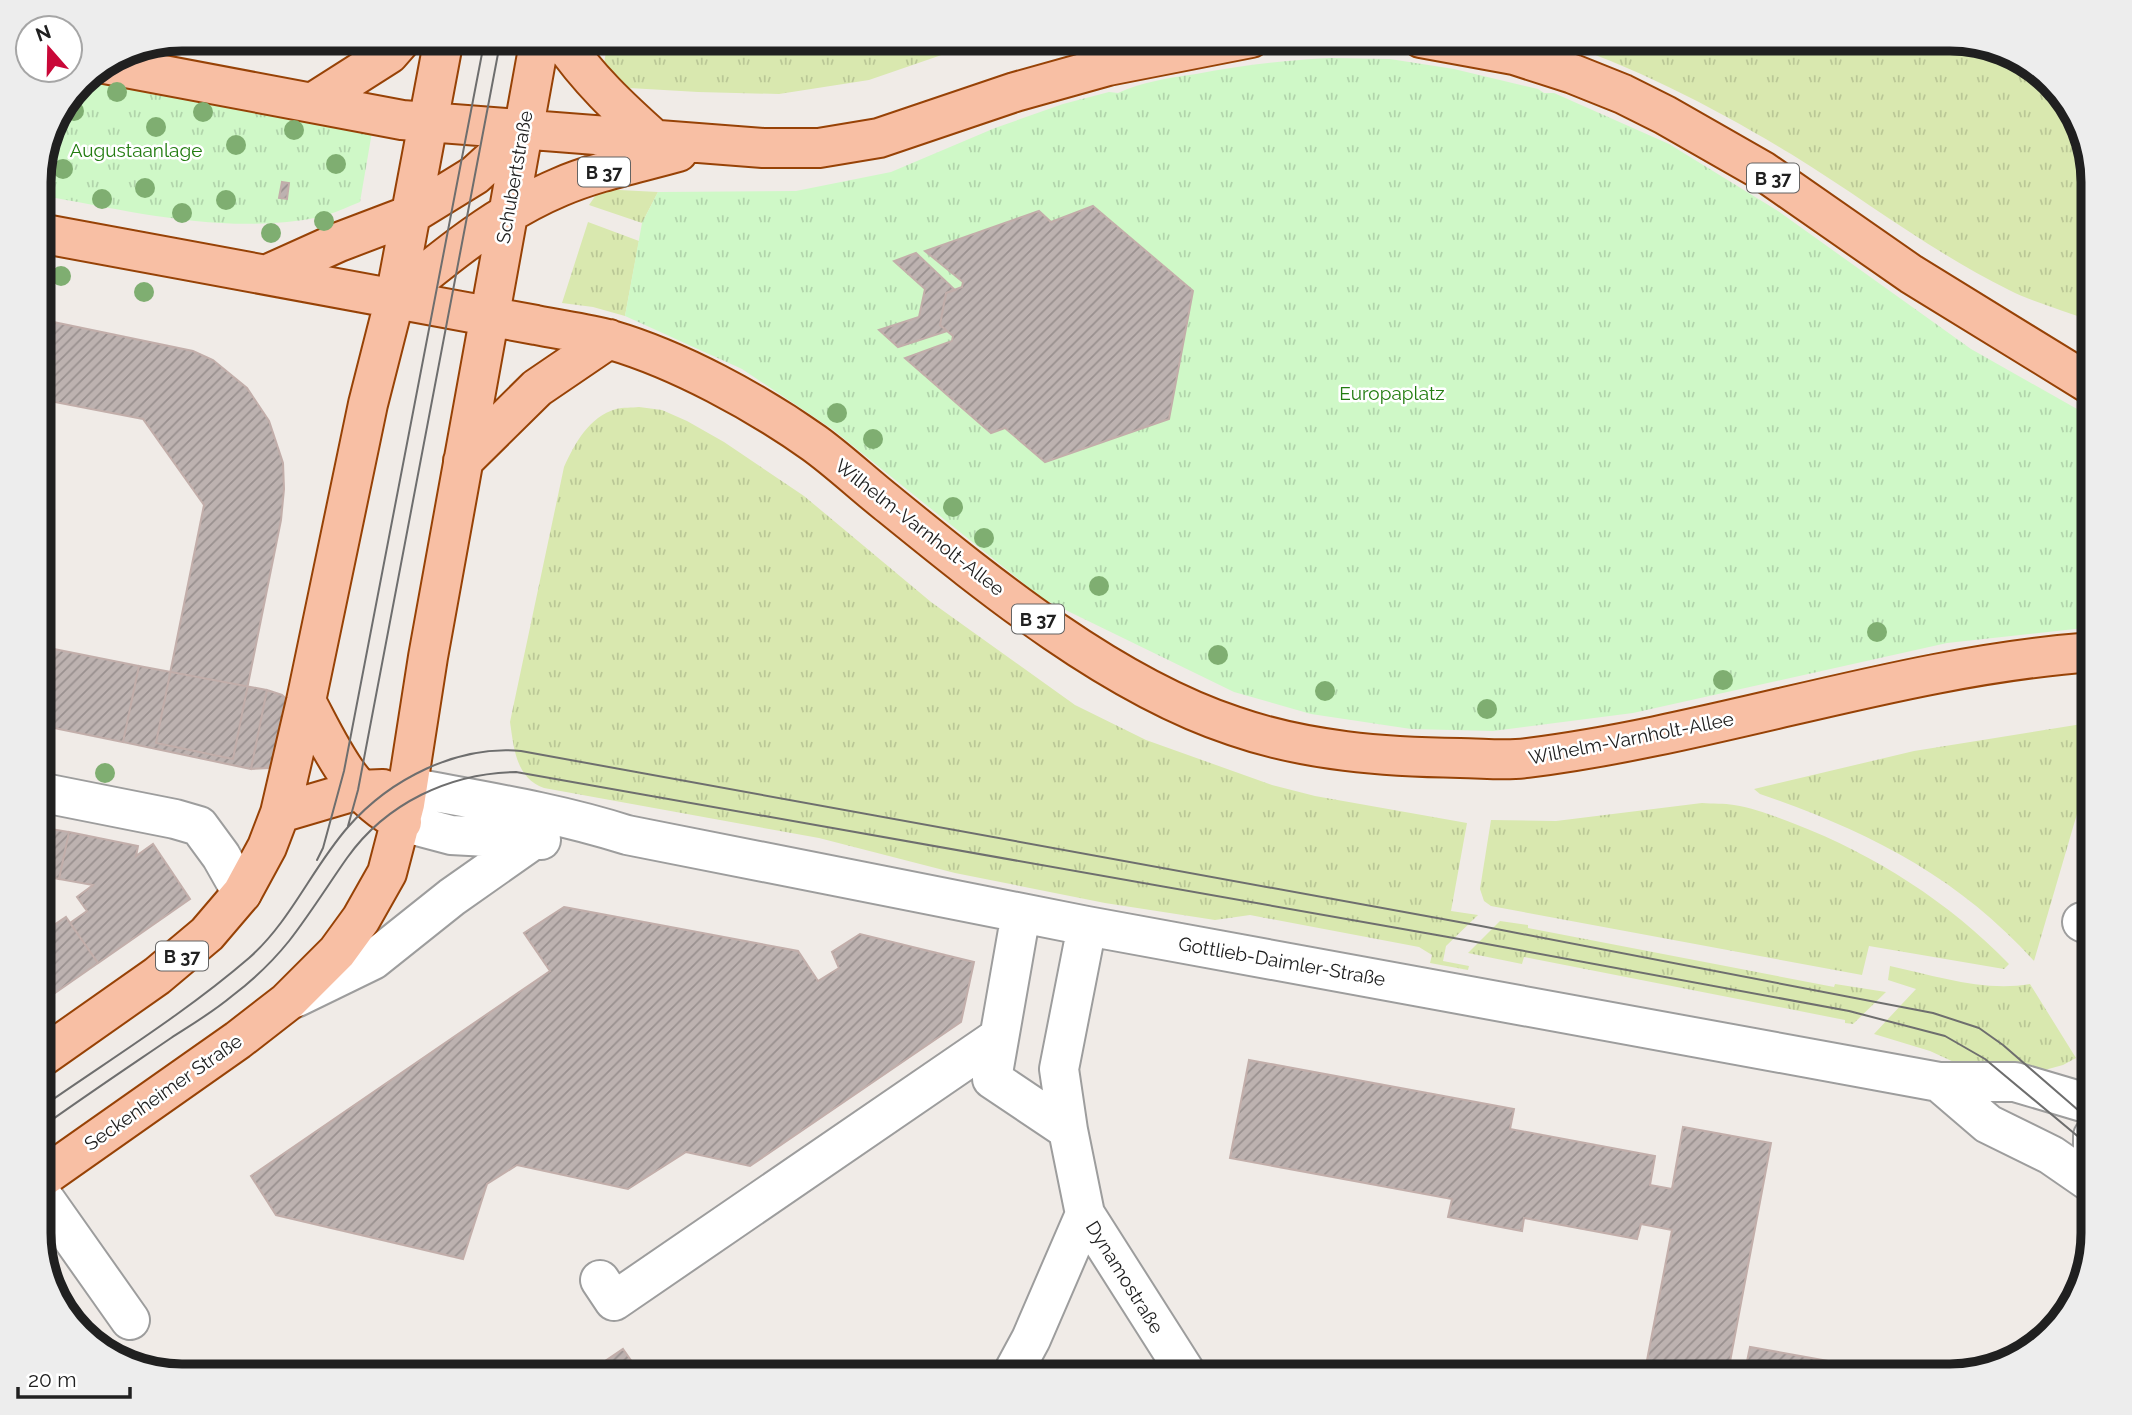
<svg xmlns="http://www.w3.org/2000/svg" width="2132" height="1415" font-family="Raleway,sans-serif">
	<defs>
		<pattern id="grass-tufts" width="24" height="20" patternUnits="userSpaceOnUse" patternTransform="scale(1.75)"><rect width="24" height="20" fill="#d9e8af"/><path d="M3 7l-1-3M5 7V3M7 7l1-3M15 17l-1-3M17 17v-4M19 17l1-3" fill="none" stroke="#bac796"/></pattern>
		<pattern id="park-tufts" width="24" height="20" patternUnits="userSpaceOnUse" patternTransform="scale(1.75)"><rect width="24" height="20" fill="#cff8c7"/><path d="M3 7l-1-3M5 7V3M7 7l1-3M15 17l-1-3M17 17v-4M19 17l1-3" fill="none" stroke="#b1d4ab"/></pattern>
		<pattern id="building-hatch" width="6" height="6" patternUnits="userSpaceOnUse" patternTransform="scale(1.75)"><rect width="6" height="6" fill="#bdb2b0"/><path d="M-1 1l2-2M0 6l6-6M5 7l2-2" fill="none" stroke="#99908f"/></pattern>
	</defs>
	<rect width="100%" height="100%" fill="#f0ebe7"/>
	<!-- grass -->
	<path fill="url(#grass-tufts)" d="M608,39H988L869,80L779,94L698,92L629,88L604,64Z
		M1551,39H1950L2030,63L2079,118L2093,182V322C2066,311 2035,303 2009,290C1932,252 1864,199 1791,154C1715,108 1636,67 1551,39Z
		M600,189L658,192L642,223L589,205Z
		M588,222L639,241L625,316L593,307L562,303Z
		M639,407L662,410L687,421L724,442L804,496L931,602L1075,705L1146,740L1272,785L1315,796L1467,823L1451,911L1478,915L1446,946L1443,961L1469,966L1468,970L1430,963L1432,955L1419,947L1250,915L1215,920L1105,903L955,873L819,838L544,788C516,778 514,749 510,722L564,467C575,443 589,417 616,409C623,407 632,408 639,407Z
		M2082,724L2091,731L2093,759L2034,961C1956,875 1867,831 1760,794L1754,789L1914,751Z
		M1702,803C1713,804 1724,803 1734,805C1755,808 1776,817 1795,824C1875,855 1949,902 2009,964L2004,969L1869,946L1862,975L1491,906L1484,901L1480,889L1491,820L1556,821Z
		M1500,921L1528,925V928L1834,987L1835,984L1886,992L1853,1024L1845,1023V1020L1524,957L1522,964L1468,953Z
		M1890,966C1936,976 1984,992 2030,984L2076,1058L2063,1065L2041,1071L1956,1063L1930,1051L1874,1034L1916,989L1888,980Z"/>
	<!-- park -->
	<path fill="url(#park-tufts)" d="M1330,58L1390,59L1454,69L1538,89L1544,93H1554L1669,144L1778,211L1971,349L2093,418V627L1947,643L1633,713L1493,731L1411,729L1311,714L1234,692L1043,599L832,429L742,369L625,316L642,223L658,192L796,191L891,172L995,128L1063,104L1109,92L1118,93C1141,82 1169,78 1196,74C1240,66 1284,60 1330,58Z
		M85,77L372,132L360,202C347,207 333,214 320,217C226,236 131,211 39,195V173L50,127L81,80Z"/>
	<!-- building -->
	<path fill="url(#building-hatch)" stroke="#c2aeaa" stroke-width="2" d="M282,182L289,183L287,199L279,198Z
		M1093,206L1193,291L1169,419L1045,462L1005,428L991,433L905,358L952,341L953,336L940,325L946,293L962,287L963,282L925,251L1039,211L1051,222Z
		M916,253L955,290L946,293L940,325L947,331L898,347L879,330L919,317L925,289L894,261Z
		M39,319L193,351L213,360L247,388L269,421L283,463L284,489L281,520L233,759L156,743L204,505L143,419L39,399Z
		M39,646L139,666L123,742L39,725Z
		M139,666L267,690L251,769L123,742Z
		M267,690L282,695L293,705L284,760L269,768L251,769Z
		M39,827L69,832L59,879L39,875Z
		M69,832L138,846L136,856L153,844L190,899L98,963L70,923L87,911L77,897L93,885L59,879Z
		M564,907L798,951L818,981L839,968L832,952L860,934L974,962L961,1022L750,1166L686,1152L628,1189L517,1165L487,1184L463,1259L276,1215L251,1176L550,971L524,933Z
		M66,917L98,963L39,1004V935Z
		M1249,1060L1514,1109L1510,1129L1655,1156L1650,1185L1672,1189L1683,1127L1771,1143L1729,1367L1745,1371L1750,1347L1912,1376H1644L1672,1230L1641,1224L1637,1239L1524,1218L1522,1231L1448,1217L1452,1199L1230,1158Z
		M623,1349L642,1376H583Z"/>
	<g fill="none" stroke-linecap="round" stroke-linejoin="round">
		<!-- minor casing -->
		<g stroke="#9d9d9d" stroke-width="42">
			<path id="minor" d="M408,787C482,801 555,812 627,835L1087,926L1939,1082H2015L2093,1105
				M39,792L175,819L199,826L221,856L242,893
				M402,822L451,835L541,840
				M1021,913L992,1079L1068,1130
				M2082,922L2093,927
				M1087,926L1059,1069L1068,1130L1085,1214L1188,1376
				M295,998L373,960L452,897L533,840
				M1939,1082L1988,1124L2051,1155L2093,1184
				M2093,1136V1166
				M39,1191L130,1320
				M600,1280L614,1301L999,1037
				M1011,1376L1031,1339L1085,1214"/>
		</g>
		<!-- major casing -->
		<g stroke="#974206" stroke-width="42">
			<path id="major" d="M560,38C588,79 619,108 656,141
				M1421,38L1514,55L1573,74L1623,94L1665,115L1763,171L1911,274L2093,386
				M105,64L402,120L763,148H819L879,138L1015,92L1108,66L1251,38
				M312,103L389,54L403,38
				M39,233L536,325C560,330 586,333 611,340C679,360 756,402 814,443C839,461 862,483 886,502C987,584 1110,685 1234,726C1306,751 1384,757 1460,758C1482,758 1505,761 1527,758C1718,734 1901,666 2093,652
				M268,274L339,242L410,215L475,175L523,131
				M395,298C446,256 498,213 560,187C597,171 639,163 678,152
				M463,461L537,388L609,339
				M306,701C331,748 352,798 402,822
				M280,813L358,790L383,789
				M39,1059L157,976L207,934L242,893L267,847L280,813L306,701L368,404L395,298L444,38
				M39,1180L238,1040L287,1002L337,952L361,919L387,873L405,804L428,657L540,38"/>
		</g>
		<!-- minor -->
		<use href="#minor" stroke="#fff" stroke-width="38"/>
		<!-- major -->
		<use href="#major" stroke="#f8bfa4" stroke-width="38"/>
		<!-- tram -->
		<path stroke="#6e6e6e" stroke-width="2" d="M348,826L358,790L501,38
			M317,860L323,848L344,771L485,38
			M39,1109C109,1060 184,1014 249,958C291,921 312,868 348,827C390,779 457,745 521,751L1481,926L1933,1013L1979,1028L2003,1045L2093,1123
			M39,1129C82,1098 127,1068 171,1038C191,1025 213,1012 232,996C253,980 273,961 289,941C310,914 328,885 347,858C386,803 450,773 516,772L1465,940L1849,1011L1945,1036L1985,1059L2093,1149"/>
	</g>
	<!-- trees -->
	<g fill="#7fae71">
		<circle cx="117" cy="92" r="10"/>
		<circle cx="74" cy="111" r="10"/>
		<circle cx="203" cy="112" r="10"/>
		<circle cx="156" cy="127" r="10"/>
		<circle cx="294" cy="130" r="10"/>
		<circle cx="236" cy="145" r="10"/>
		<circle cx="336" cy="164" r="10"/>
		<circle cx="63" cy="169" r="10"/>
		<circle cx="145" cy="188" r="10"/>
		<circle cx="102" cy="199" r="10"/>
		<circle cx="226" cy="200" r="10"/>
		<circle cx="182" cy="213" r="10"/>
		<circle cx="324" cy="221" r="10"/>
		<circle cx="271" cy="233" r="10"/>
		<circle cx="61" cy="276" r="10"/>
		<circle cx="144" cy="292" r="10"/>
		<circle cx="837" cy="413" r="10"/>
		<circle cx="873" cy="439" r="10"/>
		<circle cx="953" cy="507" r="10"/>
		<circle cx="984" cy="538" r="10"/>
		<circle cx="1099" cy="586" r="10"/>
		<circle cx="1877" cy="632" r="10"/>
		<circle cx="1218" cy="655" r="10"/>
		<circle cx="1723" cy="680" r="10"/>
		<circle cx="1325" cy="691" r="10"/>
		<circle cx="1487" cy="709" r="10"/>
		<circle cx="105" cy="773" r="10"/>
	</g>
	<g text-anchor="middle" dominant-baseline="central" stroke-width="5" stroke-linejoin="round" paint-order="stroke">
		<!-- shield labels -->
		<g fill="#fff" stroke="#636363" stroke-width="2">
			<rect x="578" y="157.5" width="52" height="29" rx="5"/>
			<rect x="1747" y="163.5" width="52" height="29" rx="5"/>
			<rect x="1012" y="604.5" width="52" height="29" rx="5"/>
			<rect x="156" y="941.5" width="52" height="29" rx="5"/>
		</g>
		<g font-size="18" font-weight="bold" fill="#202020">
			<text x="604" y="172">B 37</text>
			<text x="1773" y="178">B 37</text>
			<text x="1038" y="619">B 37</text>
			<text x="182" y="956">B 37</text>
		</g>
		<!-- park labels -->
		<g font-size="19" fill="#227c10" stroke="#fff">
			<text x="136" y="150">Augustaanlage</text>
			<text x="1392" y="393">Europaplatz</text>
		</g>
		<!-- street labels -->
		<g font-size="19" fill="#202020" stroke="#fff">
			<text transform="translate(514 177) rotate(-80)">Schubertstraße</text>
			<text transform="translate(920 527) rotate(38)">Wilhelm-Varnholt-Allee</text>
			<text transform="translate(1631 738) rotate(-11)">Wilhelm-Varnholt-Allee</text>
			<text transform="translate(1282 961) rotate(10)">Gottlieb-Daimler-Straße</text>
			<text transform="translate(163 1092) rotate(-35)">Seckenheimer Straße</text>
			<text transform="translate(1125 1277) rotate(58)">Dynamostraße</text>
		</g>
	</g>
	<!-- crop -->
	<path d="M0 0H2132V1415H0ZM182 51H1950A131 131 0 0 1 2081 182V1233A131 131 0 0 1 1950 1364H182A131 131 0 0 1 51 1233V182A131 131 0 0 1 182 51Z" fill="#ededed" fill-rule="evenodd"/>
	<path fill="none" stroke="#202020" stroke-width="9" d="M182 51H1950A131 131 0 0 1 2081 182V1233A131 131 0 0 1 1950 1364H182A131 131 0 0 1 51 1233V182A131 131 0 0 1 182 51Z"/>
	<!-- north arrow -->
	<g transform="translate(49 49) rotate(340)"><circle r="33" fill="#ffffff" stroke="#a6a6a6" stroke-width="2"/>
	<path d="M0-5L12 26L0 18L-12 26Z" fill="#c90838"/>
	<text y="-10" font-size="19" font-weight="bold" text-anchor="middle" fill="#202020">N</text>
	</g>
	<!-- scale -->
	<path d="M18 1387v10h112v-10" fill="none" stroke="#202020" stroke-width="3.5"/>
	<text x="28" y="1387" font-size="21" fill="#202020" stroke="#ffffff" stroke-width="5" paint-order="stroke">20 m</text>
</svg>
